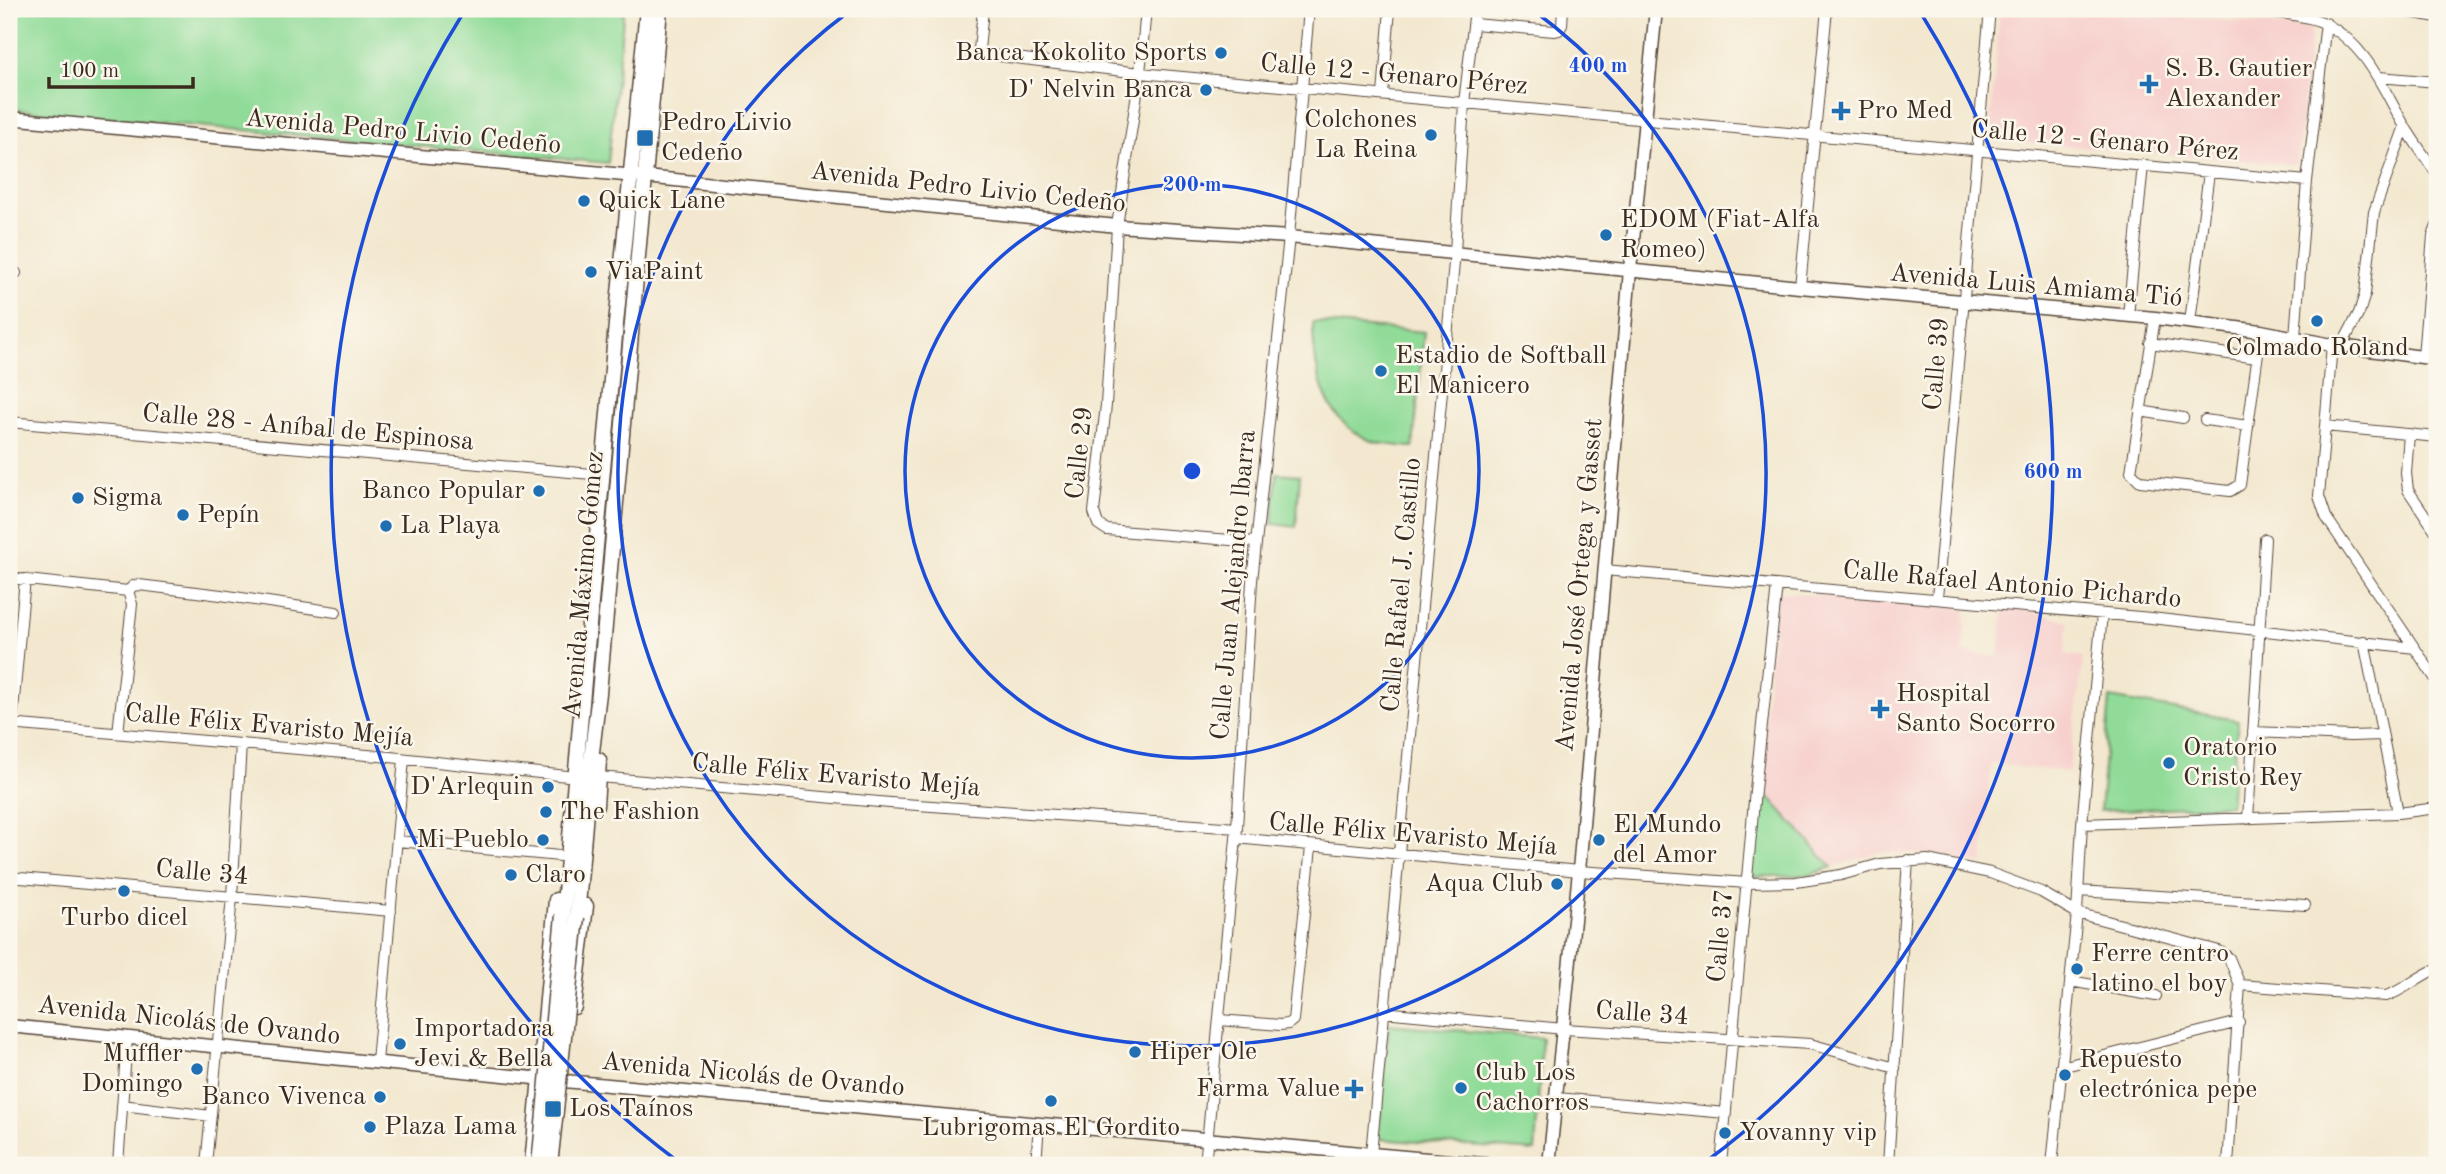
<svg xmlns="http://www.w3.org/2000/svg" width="2446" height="1174" font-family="'Old Standard TT',serif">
	<rect width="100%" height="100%" fill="#fbf7ec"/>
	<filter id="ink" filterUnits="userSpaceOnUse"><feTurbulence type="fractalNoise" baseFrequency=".0143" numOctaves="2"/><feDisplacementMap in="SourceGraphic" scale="14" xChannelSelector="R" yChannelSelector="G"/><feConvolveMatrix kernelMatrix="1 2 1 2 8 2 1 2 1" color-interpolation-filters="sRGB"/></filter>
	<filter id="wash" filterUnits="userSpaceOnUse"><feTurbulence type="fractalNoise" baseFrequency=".00686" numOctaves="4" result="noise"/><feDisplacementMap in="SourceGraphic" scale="28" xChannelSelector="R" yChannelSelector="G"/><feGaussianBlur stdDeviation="1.57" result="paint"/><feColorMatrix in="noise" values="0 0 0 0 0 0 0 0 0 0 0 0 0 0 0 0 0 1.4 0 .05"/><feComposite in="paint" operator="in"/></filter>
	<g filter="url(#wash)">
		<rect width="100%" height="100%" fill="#f3e8cf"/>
		<!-- built -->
		<path fill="#f7d0cd" d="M2000,9H2105L2311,29L2297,165L1989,139Z
			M1777,592L1966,609L1963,652L1999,657L2004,605L2069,621L2065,654L2083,657L2069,772L1991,764L1983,863L1913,853L1880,852L1832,867L1758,785Z"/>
		<!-- green -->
		<path fill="#90db98" stroke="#66825b" stroke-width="2" d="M9,9H624L608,163L9,109Z
			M1313,322L1424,332L1413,447C1398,446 1379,445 1365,438C1321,417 1313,365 1313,322Z
			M1277,473L1300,475L1296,527L1272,524Z
			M2110,698L2238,720L2230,805L2100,811Z
			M1758,785L1832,867L1810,875L1747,877Z
			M1389,1024L1542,1038L1535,1151L1378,1139Z"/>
	</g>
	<g filter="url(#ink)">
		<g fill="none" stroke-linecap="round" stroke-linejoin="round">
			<!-- street casing -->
			<g stroke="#574639" stroke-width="12">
				<path id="street" d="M983,9L979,50L982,54L1140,73L2307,181
					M1146,9L1140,73L1117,226L1106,405L1094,512L1098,524L1107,530L1255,542
					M2236,9C2259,12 2307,13 2326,24C2367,46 2382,87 2404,125C2414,142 2426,158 2437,174
					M2392,9L2437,17
					M1474,24L1554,31L1559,30L1562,25L1563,9
					M2379,77L2437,82
					M1383,95L1390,9
					M9,272L16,273
					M1800,287L1827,9
					M2128,316L2143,165
					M2155,318L2131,472L2140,481L2230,491L2240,485L2261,331
					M2190,322L2209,172
					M2295,337L2307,181L2326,23
					M2150,343L2257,358
					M2332,345L2319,496L2326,517L2437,681
					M2341,347L2359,313L2365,294L2374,212L2405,126
					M2423,357L2433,236L2437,226
					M2140,411L2183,418
					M2205,420L2248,426
					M9,422L603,475
					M2325,426L2437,437
					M2409,434L2406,473L2408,490L2437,533
					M1604,570L2151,618L2415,648
					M9,578L128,591
					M128,591L133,586L139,585L221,595L336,612
					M1937,598L1990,9
					M2364,641L2398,813
					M9,724L390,757L567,776
					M2253,732L2351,736L2382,735
					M118,733L132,604L128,591
					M9,754L25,579
					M599,777L890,803L1237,828
					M2248,819L2265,539
					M2082,824L2398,813L2437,808
					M1236,838L1579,871L1747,883L1796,882L1841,875L1880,864L1927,860L1990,873L2041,892L2077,913L2219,951L2229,958L2240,985L2228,1165
					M397,841L560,856
					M9,877L391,911
					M2079,891L2305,905
					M2070,981L2156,996
					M2240,985L2386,996C2403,991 2417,977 2434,970
					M1383,1012L1564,1029L1810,1044L1895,1068
					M1220,1020L1280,1025L1288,1024L1293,1020L1311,847
					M377,1062L404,759
					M2061,1067L2239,1022
					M1557,1098L1726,1113
					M122,1105L211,1116
					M118,1163L149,1165
					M118,1165L127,1038
					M206,1165L232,897L241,744
					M1036,1165L1039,1123
					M1205,1165L1237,828L1252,581L1289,237L1309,9
					M1370,1165L1455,252L1464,103L1475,9
					M1721,1165L1755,790L1777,585
					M1888,1165L1908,860
					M2052,1165L2077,913L2082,824L2102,614"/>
			</g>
			<!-- secondary casing -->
			<g stroke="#574639" stroke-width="15">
				<path id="secondary" d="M9,118L646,177L1117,226L1289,237L1800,287L2155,318L2261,331L2332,345L2437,359
					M9,1026L564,1081L1494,1165
					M1549,1165L1579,871L1630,270L1656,9"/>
			</g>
			<!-- primary casing -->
			<g stroke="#574639" stroke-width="17">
				<path id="primary" d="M596,806L599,760
					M563,915L616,324L647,9
					M577,917L589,777L599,693L660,9
					M574,1007L586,906
					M532,1165L556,900"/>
			</g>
			<!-- street -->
			<use href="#street" stroke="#fff" stroke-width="10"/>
			<!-- secondary -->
			<use href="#secondary" stroke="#fff" stroke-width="12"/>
			<!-- primary -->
			<use href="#primary" stroke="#fff" stroke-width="14"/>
			<!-- primary-bridge casing -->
			<g stroke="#574639" stroke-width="17" stroke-linecap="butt">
				<path id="primary-bridge" d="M539,1165L563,915
					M550,1165L577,917"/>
			</g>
			<!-- primary-bridge -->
			<use href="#primary-bridge" stroke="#fff" stroke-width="14"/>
		</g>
	</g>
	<!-- distance rings -->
	<g fill="none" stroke="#1d4ed8" stroke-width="3.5">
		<circle cx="1192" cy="471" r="287"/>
		<path d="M1533 10A574 574 0 1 1 851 10"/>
		<path d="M680 1163A861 861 0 0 1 462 15M1922 15A861 861 0 0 1 1704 1163"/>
	</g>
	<!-- markers -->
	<g fill="#1f6fb2" stroke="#fbf7ec" stroke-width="2.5">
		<circle cx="1221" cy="53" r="7"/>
		<path d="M2145.5 73.5h7v7h7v7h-7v7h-7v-7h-7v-7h7z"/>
		<circle cx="1206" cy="90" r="7"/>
		<path d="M1837.5 100.5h7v7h7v7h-7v7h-7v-7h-7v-7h7z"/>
		<circle cx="1431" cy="135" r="7"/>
		<rect x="636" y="129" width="18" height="18" rx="3.5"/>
		<circle cx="584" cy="201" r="7"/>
		<circle cx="1606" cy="235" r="7"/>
		<circle cx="591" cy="272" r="7"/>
		<circle cx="2317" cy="321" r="7"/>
		<circle cx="1381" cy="371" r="7"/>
		<circle cx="539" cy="491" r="7"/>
		<circle cx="78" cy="498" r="7"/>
		<circle cx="183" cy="515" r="7"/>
		<circle cx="386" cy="526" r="7"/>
		<path d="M1876.5 698.5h7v7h7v7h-7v7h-7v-7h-7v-7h7z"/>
		<circle cx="2169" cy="763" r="7"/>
		<circle cx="548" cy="787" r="7"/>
		<circle cx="546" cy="812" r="7"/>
		<circle cx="543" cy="840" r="7"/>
		<circle cx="1599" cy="840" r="7"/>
		<circle cx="511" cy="875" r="7"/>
		<circle cx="1557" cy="884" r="7"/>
		<circle cx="124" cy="891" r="7"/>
		<circle cx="2077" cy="969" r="7"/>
		<circle cx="400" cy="1044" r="7"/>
		<circle cx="1135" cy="1052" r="7"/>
		<circle cx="197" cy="1069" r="7"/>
		<circle cx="2065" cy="1075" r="7"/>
		<circle cx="1461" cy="1088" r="7"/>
		<path d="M1350.5 1078.5h7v7h7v7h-7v7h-7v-7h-7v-7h7z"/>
		<circle cx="380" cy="1097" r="7"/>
		<circle cx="1051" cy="1101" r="7"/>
		<rect x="544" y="1100" width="18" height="18" rx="3.5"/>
		<circle cx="370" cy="1127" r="7"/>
		<circle cx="1725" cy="1133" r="7"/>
	</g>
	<g text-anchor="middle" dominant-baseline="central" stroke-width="5" stroke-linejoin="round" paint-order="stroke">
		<!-- poi labels -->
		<g font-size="26" fill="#3b2a1e" stroke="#fbf7ec" text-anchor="start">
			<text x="1207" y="53" text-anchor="end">Banca Kokolito Sports</text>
			<text x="2165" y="69">S. B. Gautier<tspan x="2165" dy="30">Alexander</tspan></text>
			<text x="1192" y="90" text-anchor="end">D' Nelvin Banca</text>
			<text x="1857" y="111">Pro Med</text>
			<text x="1417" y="120" text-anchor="end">Colchones<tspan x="1417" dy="30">La Reina</tspan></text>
			<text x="661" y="123">Pedro Livio<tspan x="661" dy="30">Cedeño</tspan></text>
			<text x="598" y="201">Quick Lane</text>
			<text x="1620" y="220">EDOM (Fiat-Alfa<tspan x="1620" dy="30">Romeo)</tspan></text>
			<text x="605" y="272">ViaPaint</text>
			<text x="2317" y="348" text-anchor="middle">Colmado Roland</text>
			<text x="1395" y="356">Estadio de Softball<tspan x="1395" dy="30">El Manicero</tspan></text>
			<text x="525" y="491" text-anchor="end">Banco Popular</text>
			<text x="92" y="498">Sigma</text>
			<text x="197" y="515">Pepín</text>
			<text x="400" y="526">La Playa</text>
			<text x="1896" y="694">Hospital<tspan x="1896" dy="30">Santo Socorro</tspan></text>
			<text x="2183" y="748">Oratorio<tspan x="2183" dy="30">Cristo Rey</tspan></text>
			<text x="534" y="787" text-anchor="end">D'Arlequin</text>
			<text x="560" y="812">The Fashion</text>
			<text x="1613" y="825">El Mundo<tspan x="1613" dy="30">del Amor</tspan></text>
			<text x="529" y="840" text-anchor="end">Mi Pueblo</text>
			<text x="525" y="875">Claro</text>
			<text x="1543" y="884" text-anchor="end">Aqua Club</text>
			<text x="124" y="918" text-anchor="middle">Turbo dicel</text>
			<text x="2091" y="954">Ferre centro<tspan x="2091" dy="30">latino el boy</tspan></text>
			<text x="414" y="1029">Importadora<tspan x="414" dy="30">Jevi &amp; Bella</tspan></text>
			<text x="1149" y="1052">Hiper Ole</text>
			<text x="183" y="1054" text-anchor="end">Muffler<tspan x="183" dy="30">Domingo</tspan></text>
			<text x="2079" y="1060">Repuesto<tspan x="2079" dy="30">electrónica pepe</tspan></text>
			<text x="1475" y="1073">Club Los<tspan x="1475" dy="30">Cachorros</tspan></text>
			<text x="1340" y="1089" text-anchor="end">Farma Value</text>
			<text x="366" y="1097" text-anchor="end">Banco Vivenca</text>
			<text x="569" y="1109">Los Taínos</text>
			<text x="384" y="1127">Plaza Lama</text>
			<text x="1051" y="1128" text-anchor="middle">Lubrigomas El Gordito</text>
			<text x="1739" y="1133">Yovanny vip</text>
		</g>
		<!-- street labels -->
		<g font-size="26" fill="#3b2a1e" stroke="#fbf7ec">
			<text transform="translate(1394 75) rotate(5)">Calle 12 - Genaro Pérez</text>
			<text transform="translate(403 132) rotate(5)">Avenida Pedro Livio Cedeño</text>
			<text transform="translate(2105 141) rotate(5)">Calle 12 - Genaro Pérez</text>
			<text transform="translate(968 188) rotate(6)">Avenida Pedro Livio Cedeño</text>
			<text transform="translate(2036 286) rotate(5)">Avenida Luis Amiama Tió</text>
			<text transform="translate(1937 364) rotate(-85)">Calle 39</text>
			<text transform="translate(308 428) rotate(5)">Calle 28 - Aníbal de Espinosa</text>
			<text transform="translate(1080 453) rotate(-84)">Calle 29</text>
			<text transform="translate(584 585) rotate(-85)">Avenida Máximo Gómez</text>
			<text transform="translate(1234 585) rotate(-85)">Calle Juan Alejandro lbarra</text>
			<text transform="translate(1402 585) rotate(-85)">Calle Rafael J. Castillo</text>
			<text transform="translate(1580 585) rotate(-85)">Avenida José Ortega y Gasset</text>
			<text transform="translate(2012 585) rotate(5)">Calle Rafael Antonio Pichardo</text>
			<text transform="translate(269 726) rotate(5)">Calle Félix Evaristo Mejía</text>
			<text transform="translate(836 776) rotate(5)">Calle Félix Evaristo Mejía</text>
			<text transform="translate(1413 835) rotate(5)">Calle Félix Evaristo Mejía</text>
			<text transform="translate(202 873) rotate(5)">Calle 34</text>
			<text transform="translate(1721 936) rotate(-85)">Calle 37</text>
			<text transform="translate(1642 1014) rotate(4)">Calle 34</text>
			<text transform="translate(189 1021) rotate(6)">Avenida Nicolás de Ovando</text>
			<text transform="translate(753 1075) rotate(5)">Avenida Nicolás de Ovando</text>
		</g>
	</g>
	<circle cx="1192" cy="471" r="10" fill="#1d4ed8" stroke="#fbf7ec" stroke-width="3.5"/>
	<g font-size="21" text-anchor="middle" font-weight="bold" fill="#1d4ed8" stroke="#fbf7ec" stroke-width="5" stroke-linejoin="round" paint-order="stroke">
		<text x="1598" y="72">400 m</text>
		<text x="1192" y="191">200 m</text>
		<text x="2053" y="478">600 m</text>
	</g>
	<!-- margin -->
	<rect width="2446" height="1174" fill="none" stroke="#fbf7ec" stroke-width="35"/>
	<!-- scale -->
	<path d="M49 77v10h144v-10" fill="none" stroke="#3b2a1e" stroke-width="3.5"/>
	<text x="60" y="77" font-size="21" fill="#3b2a1e" stroke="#fbf7ec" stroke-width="5" paint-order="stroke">100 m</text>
</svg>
